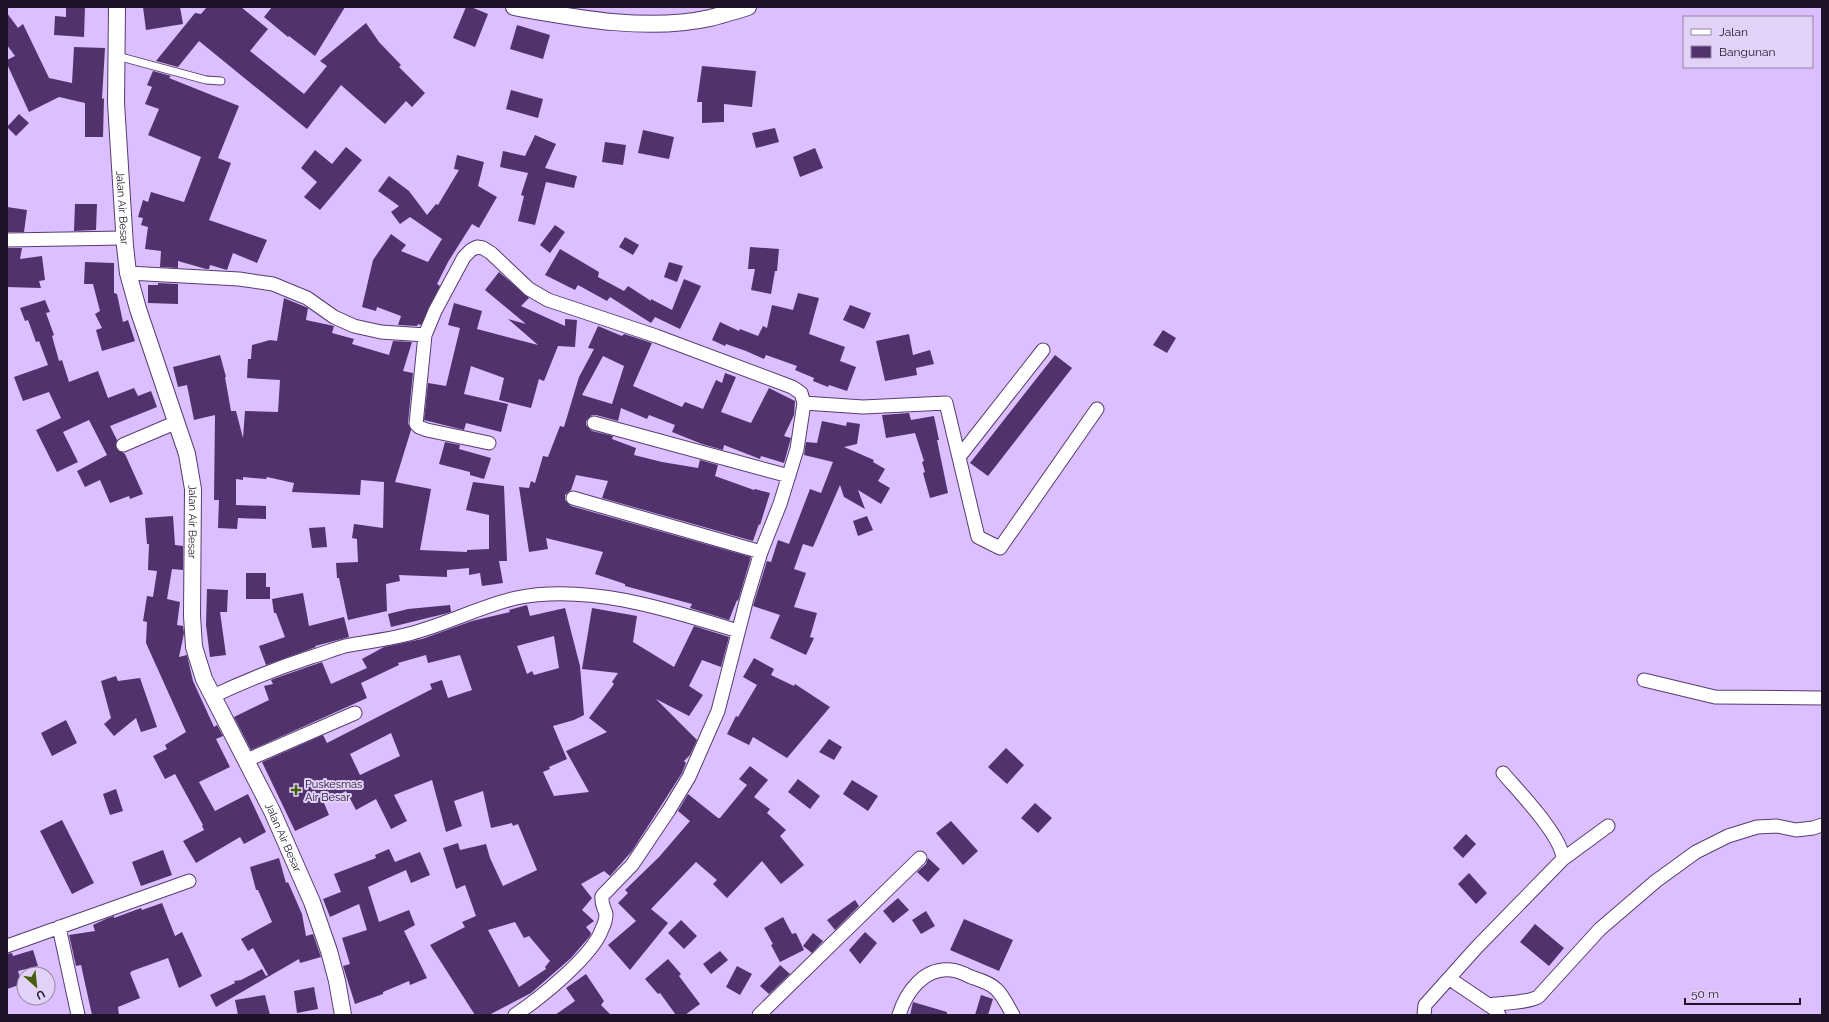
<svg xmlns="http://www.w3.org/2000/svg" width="1829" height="1022" font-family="Raleway,sans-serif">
	<rect width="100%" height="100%" fill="#dcbffe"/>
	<!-- building -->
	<path fill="#50326d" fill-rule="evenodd" d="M66,7H85L84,37L54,35L55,16L66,17Z
		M143,7H180L183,24L146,30Z
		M207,7H241L268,29L250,51L304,94L327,66L320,61L366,23L379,42L401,65L399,67L425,93L412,107L406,101L385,124L341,85L307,129L199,41L178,67L156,61L195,13L201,14Z
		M272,7H345L315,56L289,36L288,37L264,17Z
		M466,7H471L488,14L475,47L453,38Z
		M7,13L18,28L23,24L49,78L72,83L74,47L105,48L102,99L104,98L103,137H85V103L59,97L29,112L7,64V60L15,56L7,45Z
		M517,25L550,35L543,59L510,49Z
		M702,66L756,71L752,107L724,104V122L702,123V102H697Z
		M153,71L171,76L169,78L239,106L218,158L231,163L209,220L267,240L257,263L233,253L227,270L210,265L209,269H206L178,261V268L160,267L161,251L145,249L148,227L141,225L143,218L138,217L143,200L148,202L151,192L184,202L201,157L148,135L159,109L145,104L152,87L147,85Z
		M511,90L543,99L538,118L506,109Z
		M19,114L29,123L16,136L7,127Z
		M775,128L779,142L756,148L752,133Z
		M643,130L674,137L669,159L638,153Z
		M535,135L556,144L545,168L577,176L574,188L546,182L535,225L518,221L524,196L521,195L528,173L500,167L503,151L525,156Z
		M605,142L626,145L623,165L602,162Z
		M346,147L362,160L320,210L304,197L317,182L301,168L315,150L332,164Z
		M815,148L823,168L800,177L793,157Z
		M457,155L484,162L478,186L497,197L479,228L472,224L448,262L437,284L440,286L421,325L418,324L417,326L398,325L401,316L377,307L376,311L362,307L373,260L391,234L406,245L401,251L428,262L442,239L410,217L400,224L391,212L399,206L378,191L389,176L409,191L427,215L436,204L438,205L459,170L454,169Z
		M75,204H97L96,230L74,231Z
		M7,207L27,210L24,232H7Z
		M555,225L565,232L550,253L540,245Z
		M625,237L639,245L633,255L619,247Z
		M750,247L779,249L777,271H775L771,294L751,290L755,269H748Z
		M7,248H22L20,259L42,256L45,280L39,281L41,288L7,287Z
		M560,249L599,272L598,277L624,291L628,286L651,301V299L672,310L684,279L701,286L680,329L655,317L651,323L610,297L607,301L578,285L575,290L545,275Z
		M85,262L114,263V293L117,294L123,322L128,320L135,341L102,351L96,330L102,328L95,314L100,311L93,284H84Z
		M669,262L683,266L677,282L664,277Z
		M499,272L529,298L521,306L565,326V319L577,320L575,347L558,346L544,381L539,379L531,408L499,400L504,378L471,366L464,394L508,404L501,432L466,423L464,430L424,420L428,383L446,386L460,328L448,325L454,303L482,311L477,329L538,345L508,319L526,324L485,290Z
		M158,283L178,284V304L148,303V285H158Z
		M798,293L819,298L809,334L845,347L840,361L856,367L847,391L829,385L828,387L813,381L814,378L795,370L797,366L766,355L764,359L746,351L726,344L725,346L712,340L720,322L739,331L740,329L758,336L763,326L767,328L772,305L793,310Z
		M284,298L308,308L306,320L334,326L332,333L354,339L352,344L389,355L393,341L412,342L403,371L413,373L408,423L411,430L395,482L431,489L420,550L467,552V550L489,549V515L466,510L473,482L504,486L507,561H499L503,583L482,586L480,573L469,575V568L447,570V577L399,575L400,581L386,584L387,611L348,620L339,578H337L336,563L358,562L357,539L352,538L354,524L383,528L384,482L361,480L360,495L292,492L294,483L267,477L266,479L243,477V480L236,479V505L266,506V519L238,518L237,529L218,528L219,500H214L215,415L194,420L187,385L178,387L173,367L220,355L226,377H225L231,411H236L243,438L245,411L278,412L280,380L247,378L248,359H251L252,345L270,340L277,341Z
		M45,300L50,312L46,313L54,335L52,336L59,361L62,360L69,382L98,371L108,398L134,388L138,396L151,391L157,407L110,426L117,440L116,448L125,454L143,494L130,499L129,496L110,503L100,480L85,487L77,471L107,455L89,420L63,432L78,462L57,472L36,430L61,418L49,392L23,401L14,377L48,365L39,341L36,342L28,320L25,321L20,308Z
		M850,305L871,313L864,329L843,320Z
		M598,326L622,336L624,334L652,343L633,386L682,407L685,402L703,409L716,380L722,383L725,373L736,377L721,412L751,423L769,388L795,401L794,415L784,436L791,438L784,463L761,456L760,459L724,445L723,450L702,444L672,432L675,425L649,415L647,419L621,408L618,421L596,415H592L586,421V425L592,431L613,436L612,439L636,448L634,455L662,462L698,468L700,460L718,465L715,476L754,490L755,489L770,493L760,525L759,524L753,541L602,498L608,481L576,475L571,490L565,495V500L571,506L751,557L738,601L737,600L729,620L690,608L692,604L625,586V584L595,574L603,552L546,538L548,549L529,552L519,487L529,488L531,481L535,483L543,456L548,457L560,426L564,427L579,377L594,349L588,348ZM603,356L624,366L612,404L582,395Z
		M1163,330L1176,338L1167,353L1153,345Z
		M909,334L913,355L930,350L934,364L916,368L917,375L885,381L876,341Z
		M1055,355L1072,368L988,476L970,463Z
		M909,413L911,420L934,416L939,440H937L948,493L930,498L923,473L925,472L922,462L924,461L915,433L886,438L882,415Z
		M822,421L846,426L847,422L860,424L857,444L844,447L874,460L873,462L885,469L878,481L890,488L881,504L858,490L865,509L844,497L840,485L813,547L803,544L794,569L806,573L794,607L817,613L810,637L814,638L806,655L770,638L780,615L753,606L767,561L771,562L778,540L789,544L810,489L821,493L833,462L804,455L806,442L817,443Z
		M445,442L460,445L459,449L491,458L484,479L470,475V472L439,464Z
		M173,516L175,545L183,546V570L172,569L167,599L180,602L177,625L183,626L184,633L179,657L187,655L193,681L214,727L217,725L223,736L216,739L230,767L199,782L215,811L248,794L266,832L244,844L240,837L196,863L183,841L204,830L202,826L203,825L175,774L165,779L153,756L167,749L165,745L186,732L146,643L147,622L143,621L147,596L153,597L157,571L148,570L149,544H147L145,518Z
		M867,516L873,530L858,536L853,521Z
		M325,527L327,547L312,548L309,528Z
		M246,573H266V587H270V599H246Z
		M207,589L228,590L227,612H220L226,655L210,657L206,625Z
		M303,593L309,626L344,617L349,637L315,646L316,647L266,665L259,646L285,637L276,613H274L272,599Z
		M450,605L451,612L444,614L391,627L388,614L408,609Z
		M527,605L530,616L565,608L580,666L584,715L574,720L553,726L567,759L549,767L550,769L543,772L554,796L589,792L566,751L607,732L589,718L614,684L612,682L618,673L582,669L592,608L637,616L633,642L674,667L694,626L729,637L721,667L702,660L689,686L703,695L689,716L656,699L697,740L690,755L684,761L686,763L682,773L632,851L610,876L604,871L581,884L592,898L582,910L594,921L586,927L591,933L590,936L571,958L531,993L489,1015H475L430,945L465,927L462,922L476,916L465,885L456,889L443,848L458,843L460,850L486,844L490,858L503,886L537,870L518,824L513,826L512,823L491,828L483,791L454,801L462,826L446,832L432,780L394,795L407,821L391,829L376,799L356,810L346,791L324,803L329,815L295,831L262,762L323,735L327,743L432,689L430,684L442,680L448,698L472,690L460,655L428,663L426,655L398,663L399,665L361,683L367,698L251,750L234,717L269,700L264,686L273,684L271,680L276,678L322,662L331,684L367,668L362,659L384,647L422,639L472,621L510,612L509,610ZM554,636L559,668L534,675L532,671L527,674L517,646ZM391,733L400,756L360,775L350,754ZM515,922L524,938L529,936L550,961L545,967L546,969L519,987L488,930Z
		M754,658L774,669L771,675L794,686L795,684L830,707L787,758L753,737L749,745L727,734L736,716L738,717L757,685L743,677Z
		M116,676L118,681L140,678L157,727L141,732L136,718L114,736L104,724L111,718L101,681Z
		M66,720L77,743L52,756L41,733Z
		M829,739L842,747L834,760L819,752Z
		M1006,748L1024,765L1007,784L988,767Z
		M750,766L768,780L754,797L770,809L767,813L786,830L780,836L804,865L781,884L762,861L727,898L713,884L717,880L696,862L651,909L668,923L630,970L608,945L636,921L618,903L628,893L625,890L659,857L690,821L678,811L688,794L718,818H720L747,785L739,779Z
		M798,779L820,796L810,809L788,792Z
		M852,780L878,796L868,811L843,794Z
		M116,789L123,811L110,815L103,794Z
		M1035,803L1052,818L1038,833L1021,818Z
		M62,820L94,883L72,894L40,831Z
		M951,821L978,851L963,865L936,833Z
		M1466,834L1476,844L1463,858L1453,848Z
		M389,849L395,862L420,852L430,875L411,883L406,870L368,887L379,922L409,910L415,925L404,931L427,978L410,985L409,981L383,992V994L355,1004L343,966L350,964L342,938L367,930L359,904L330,917L323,899L341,892L334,874L376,858L375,855Z
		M163,850L172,875L141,886L132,862Z
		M279,858L286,883L288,882L302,914L306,936L313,934L321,957L300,963L299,959L216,1007L210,995L235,983L234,981L241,980L262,969L266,976L268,975L253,948L248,951L241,939L272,922L258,890H256L250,867Z
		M928,858L940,869L928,882L917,872L926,864Z
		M1469,873L1487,893L1476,904L1458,884Z
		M898,898L909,910L893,923L883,911Z
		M855,900L859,906L835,930L827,920Z
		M162,903L175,936L182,932L202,976L179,988L168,958L132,971L130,973L140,998L118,1007L119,1015H92L81,965L76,966L69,935L95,931L93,925L108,918L114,916V918L141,908L142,910Z
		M926,911L935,926L921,934L912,920Z
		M783,917L792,934L796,933L804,950L780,962L771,945L773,944L764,928Z
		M964,919L1013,940L999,971L950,950Z
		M681,920L697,936L684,949L668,933Z
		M1535,924L1564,948L1549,966L1520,942Z
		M865,932L877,943L860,964L849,950Z
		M813,933L823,941L812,953L803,946Z
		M33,950L38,966L18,971L22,984L7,989V954L12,953L13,956Z
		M720,951L728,960L711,974L703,964Z
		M668,959L681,974L679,976L700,1004L685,1015H676L660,993L658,994L645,979Z
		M780,965L790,974L769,994L760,986Z
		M737,966L752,974L740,995L726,987Z
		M586,974L604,1001L601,1005L611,1015H555L575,1001L566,988Z
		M314,987L318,1009L297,1013L294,991Z
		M265,995L270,1015H238L235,1000Z
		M981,995L993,999L988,1015H975Z
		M913,1002L947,1012V1015H910Z"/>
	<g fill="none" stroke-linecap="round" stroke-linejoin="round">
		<!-- service casing -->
		<g stroke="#563c71" stroke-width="9">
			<path id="service" d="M117,56L206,80L221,81"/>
		</g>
		<!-- minor casing -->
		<g stroke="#563c71" stroke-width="15">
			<path id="minor" d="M7,240L124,238
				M128,273L239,279L273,284L307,298L334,317L354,326L381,332L425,335
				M804,403L863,407L946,403L978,537L1000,548L1097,409
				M594,423L789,476
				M489,443L427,430L419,427L416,424L425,335L435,311L464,257L471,250L477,247L483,248L491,253L529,289L548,300L656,336L792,387L801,393L804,403L797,449L780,504L761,552L747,598L718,711L689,777L669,810L632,865L602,896C601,904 604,907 606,914C606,918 604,925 602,929C593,956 539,999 515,1015
				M123,445L177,422
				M959,457L1043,350
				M573,498L761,552
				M1644,680L1715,697L1822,698
				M213,696C245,681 277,668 311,657C322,654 334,649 345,646C365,642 385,640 405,635C443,626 478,607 516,598C588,583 670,610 738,631
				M247,760L355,713
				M1503,773C1519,792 1562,836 1563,859
				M59,927L78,1015
				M7,946L189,881
				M1450,979L1496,1010L1499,1015
				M1488,1005C1501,1003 1527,1003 1538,997L1600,929L1656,881L1696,852L1728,836L1757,827L1777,826L1796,830L1813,828L1822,825
				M759,1015L920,858
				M899,1015C906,992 924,967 951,970C957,970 965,974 971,977C980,980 990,983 996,989C1003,995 1008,1007 1013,1015
				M1424,1015L1425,1005L1477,947L1563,859L1608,826"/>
		</g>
		<!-- tertiary casing -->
		<g stroke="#563c71" stroke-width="18">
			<g id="tertiary">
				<path id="s1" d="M117,7L116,103L125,246L128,273L138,309L187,454L193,489L192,616L194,647L204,679L272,811L312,902L329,951L337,981L343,1015"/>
				<path d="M514,7C575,18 648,32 710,18C722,15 735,11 748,7"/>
			</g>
		</g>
		<!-- service -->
		<use href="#service" stroke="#fff" stroke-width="7"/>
		<!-- minor -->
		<use href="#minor" stroke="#fff" stroke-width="13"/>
		<!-- tertiary -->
		<use href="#tertiary" stroke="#fff" stroke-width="16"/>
	</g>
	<!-- markers -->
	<path fill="#475f0c" stroke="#e3d2f8" stroke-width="1.5" d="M294 784h4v4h4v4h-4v4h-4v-4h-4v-4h4z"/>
	<g text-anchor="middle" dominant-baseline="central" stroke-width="4" stroke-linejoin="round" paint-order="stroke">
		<!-- street labels -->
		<g font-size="11" fill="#1e1329" stroke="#e3d2f8">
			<text stroke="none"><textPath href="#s1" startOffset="201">Jalan Air Besar</textPath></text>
			<text stroke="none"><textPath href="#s1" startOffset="525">Jalan Air Besar</textPath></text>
			<text stroke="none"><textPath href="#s1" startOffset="861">Jalan Air Besar</textPath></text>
		</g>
		<!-- poi labels -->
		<g font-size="11" fill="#1e1329" stroke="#e3d2f8" text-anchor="start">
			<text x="305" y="784">Puskesmas<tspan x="305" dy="13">Air Besar</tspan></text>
		</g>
	</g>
	<!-- border -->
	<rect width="1829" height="1022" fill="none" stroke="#1e1329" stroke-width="16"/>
	<!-- legend -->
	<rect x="1683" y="16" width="130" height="52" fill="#e3d2f8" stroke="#9486a5"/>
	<rect x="1691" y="29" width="20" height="6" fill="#ffffff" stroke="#9486a5"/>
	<text x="1719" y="36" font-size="12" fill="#1e1329">Jalan</text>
	<rect x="1691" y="46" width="20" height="12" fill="#50326d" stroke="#9486a5"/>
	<text x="1719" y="56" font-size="12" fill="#1e1329">Bangunan</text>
	<!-- north arrow -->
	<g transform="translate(36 986) rotate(153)"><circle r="19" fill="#e3d2f8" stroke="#9486a5"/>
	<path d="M0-3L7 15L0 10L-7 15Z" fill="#475f0c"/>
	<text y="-6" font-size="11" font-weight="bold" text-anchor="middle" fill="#1e1329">U</text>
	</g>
	<!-- scale -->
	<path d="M1685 998v6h115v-6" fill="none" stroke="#1e1329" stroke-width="2"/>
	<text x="1691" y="998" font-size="12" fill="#1e1329" stroke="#e3d2f8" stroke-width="3" paint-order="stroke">50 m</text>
</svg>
